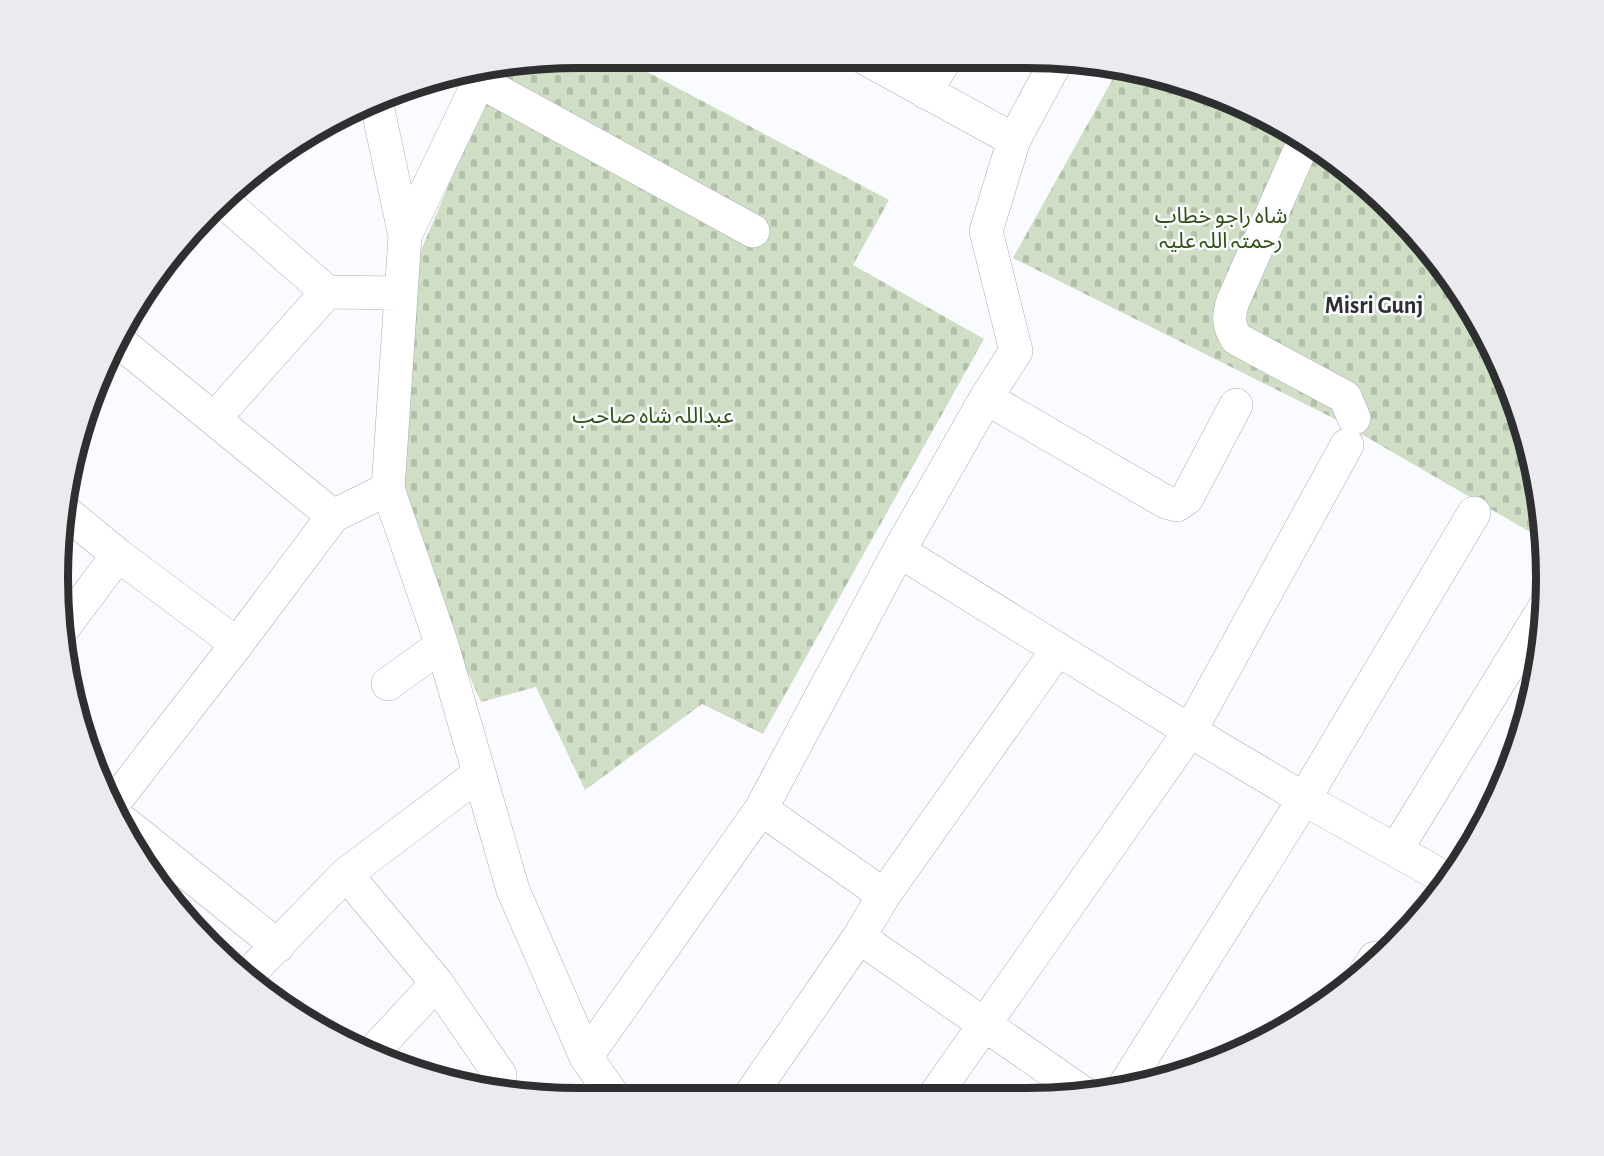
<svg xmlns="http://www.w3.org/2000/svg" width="1604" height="1156" font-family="'Alegreya Sans','Noto Sans Arabic',sans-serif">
	<defs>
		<pattern id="cemetery-stones" width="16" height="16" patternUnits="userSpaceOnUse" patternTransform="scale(1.5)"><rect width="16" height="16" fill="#cfdec4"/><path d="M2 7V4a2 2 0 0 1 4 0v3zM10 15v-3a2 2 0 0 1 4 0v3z" fill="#b2bfa9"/></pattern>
	</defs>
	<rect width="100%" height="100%" fill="#fafbff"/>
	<!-- cemetery -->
	<path fill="url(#cemetery-stones)" d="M578,57H619L889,200L853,265L984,339L763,734L702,704L585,790L536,687L481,702L413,550L395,486L414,267L498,68Z
		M1120,66L1128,67L1287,127L1418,235L1477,318L1519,411L1543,510L1544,540L1337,420L1013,258Z"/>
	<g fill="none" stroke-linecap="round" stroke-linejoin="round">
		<!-- minor casing -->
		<g stroke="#aaacb1" stroke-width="34">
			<path id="minor" d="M863,57L1014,140
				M485,69L405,236L388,489L442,645L513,890L586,1057L614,1097
				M479,81L753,231
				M925,92L947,57
				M377,105L405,236
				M1304,141L1233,301C1228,317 1228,326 1237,339L1345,397L1354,418
				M224,202L327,292
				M116,339L333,516
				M986,398L1166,502L1177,505L1187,498L1236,405
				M214,419L327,292L401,293
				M899,551L986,398L1016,351L986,231L1014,140L1057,60
				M118,555L237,644
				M61,631L118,555L62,509
				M388,684L442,645
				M113,804L237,644L333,516L388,489
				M125,823L278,946
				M1396,850L1546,605
				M346,874L437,983L500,1075
				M884,895L1058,649
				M859,937L1086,1095
				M1366,972L1375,958
				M246,977L346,874L479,774
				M371,1054L437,983
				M586,1057L761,809L899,551L1190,731L1304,799L1449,880
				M1125,1085L1304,799L1474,513
				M935,1095L1190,731L1347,445
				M749,1097L859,937L884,895L761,809"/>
		</g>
		<!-- minor -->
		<use href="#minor" stroke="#fff" stroke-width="33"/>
	</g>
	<g text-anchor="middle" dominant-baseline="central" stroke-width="5" stroke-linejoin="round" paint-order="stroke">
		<!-- park labels -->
		<g font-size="22" fill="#355015" stroke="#fafbff">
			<text x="1221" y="216">شاہ راجو خطاب<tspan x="1221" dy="25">رحمتہ اللہ علیہ</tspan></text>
			<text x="653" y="416">عبداللہ شاہ صاحب</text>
		</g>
		<!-- neighbourhood labels -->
		<g font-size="24" font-weight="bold" fill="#2e2f31" stroke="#fafbff">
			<text x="1374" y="306">Misri Gunj</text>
		</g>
	</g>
	<!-- crop -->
	<path d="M0 0H1604V1156H0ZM578 68H1026A510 510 0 0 1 1536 578V578A510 510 0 0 1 1026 1088H578A510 510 0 0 1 68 578V578A510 510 0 0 1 578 68Z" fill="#eaebef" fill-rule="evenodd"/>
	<path fill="none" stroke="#2e2f31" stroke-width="8" d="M578 68H1026A510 510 0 0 1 1536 578V578A510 510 0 0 1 1026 1088H578A510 510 0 0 1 68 578V578A510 510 0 0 1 578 68Z"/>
</svg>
